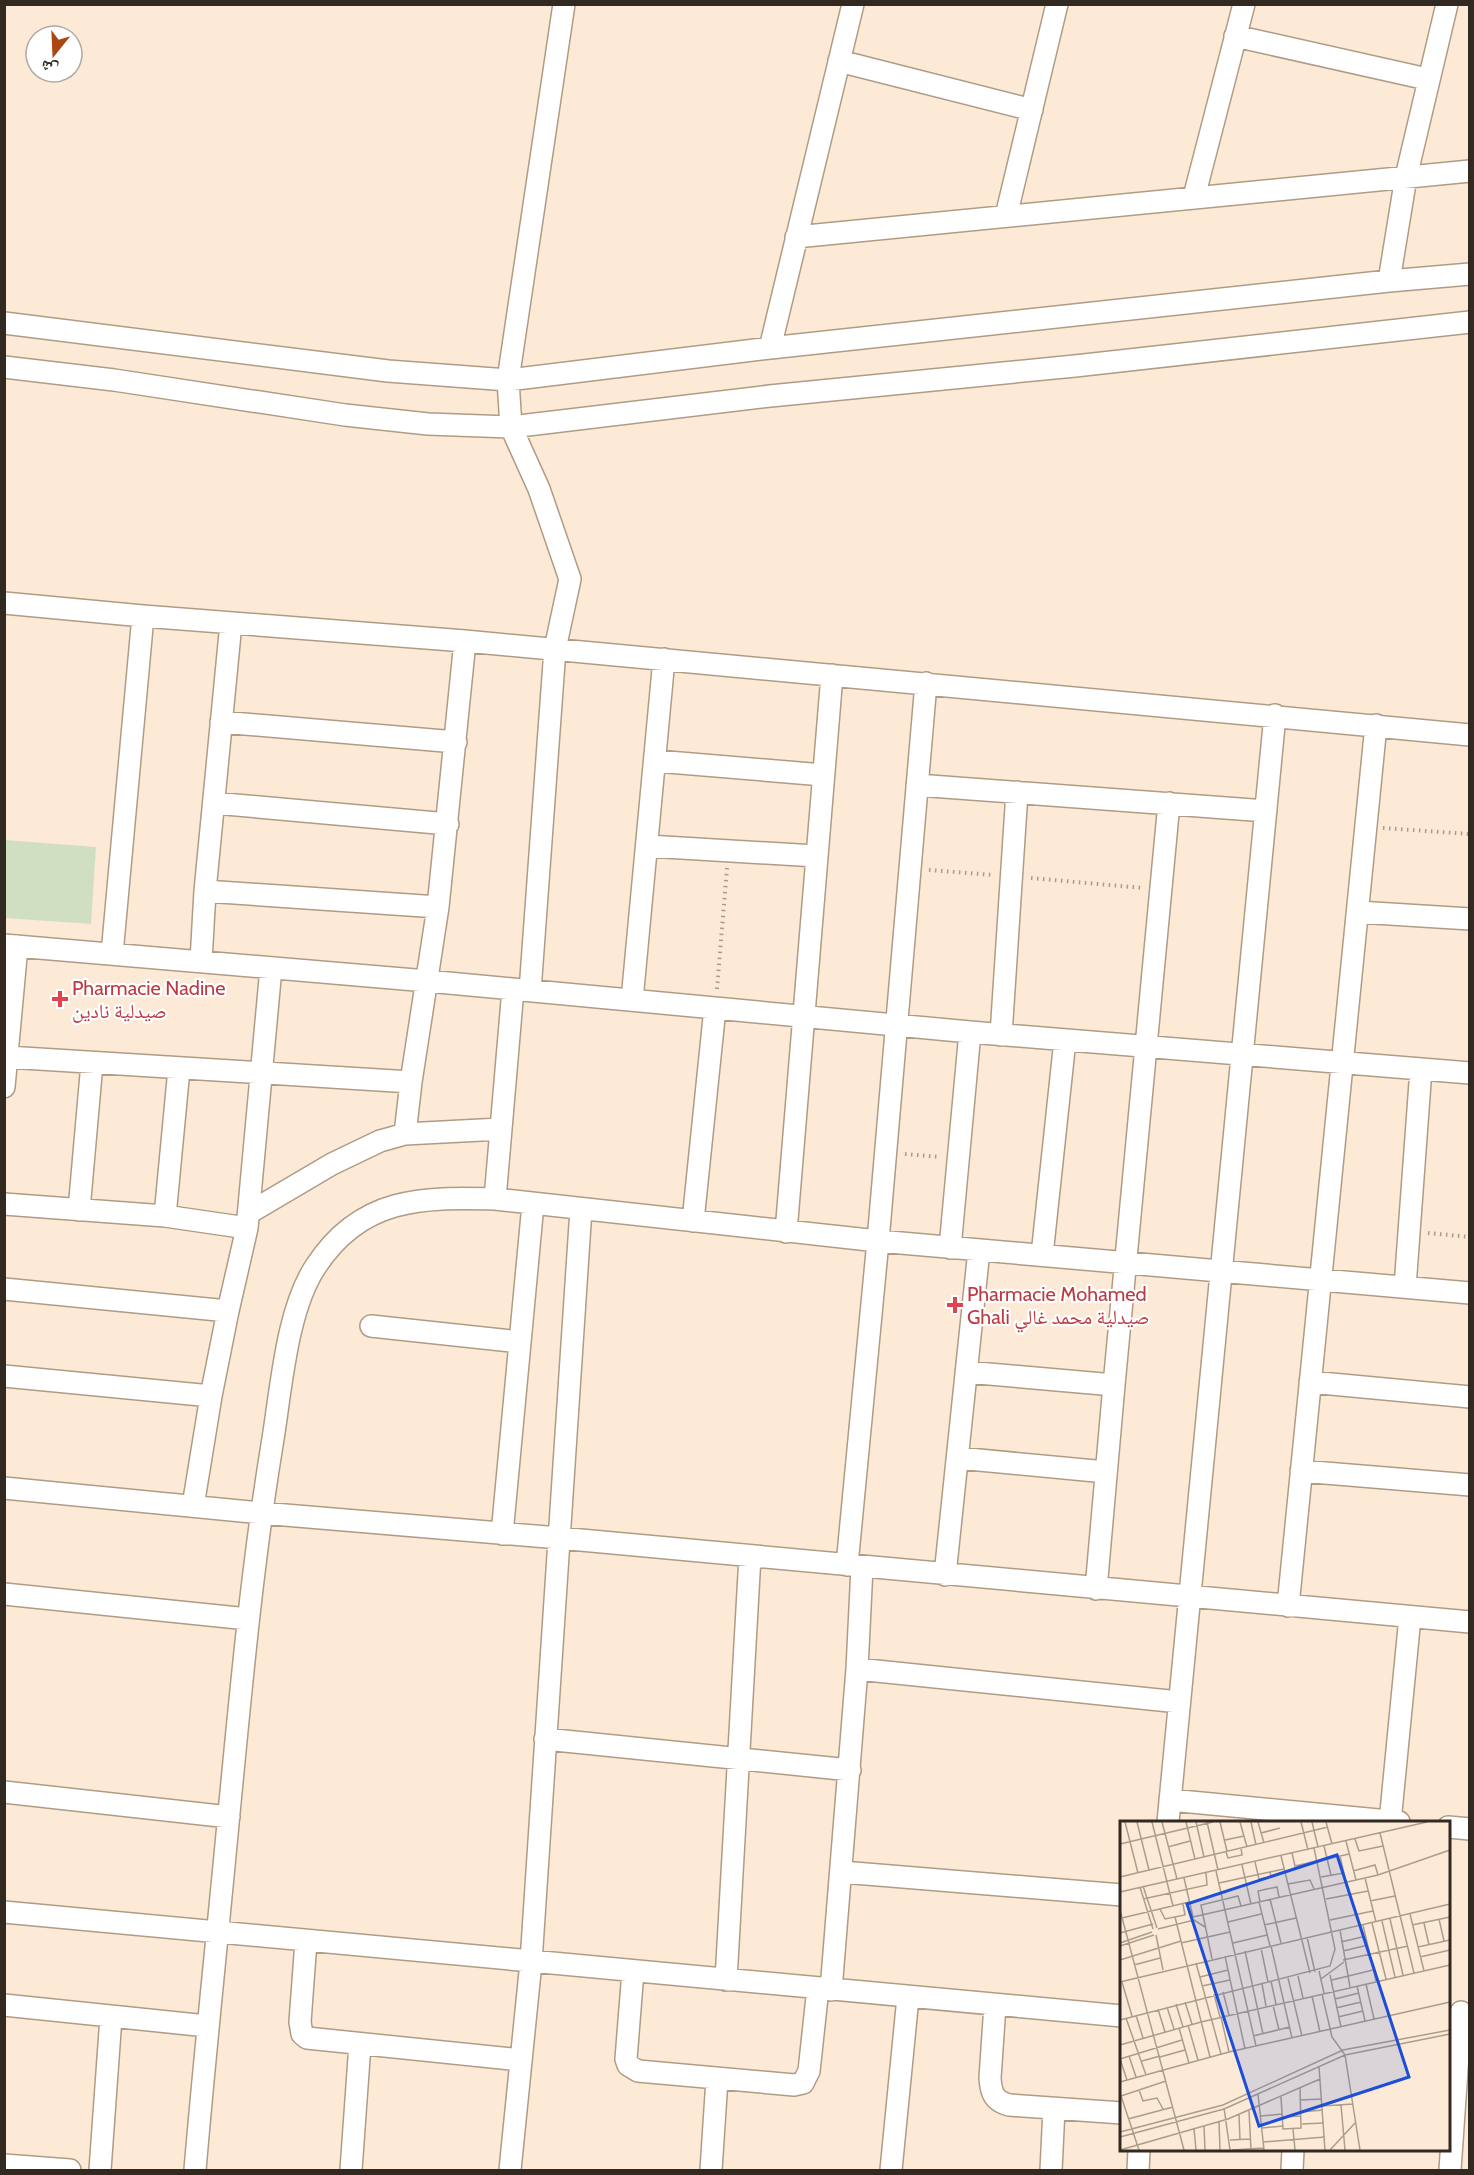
<svg xmlns="http://www.w3.org/2000/svg" width="1474" height="2175" font-family="Cabin,'Noto Naskh Arabic',sans-serif">
	<rect width="100%" height="100%" fill="#fcead7"/>
	<!-- green -->
	<path fill="#d0dfc1" d="M5,840L96,847L91,924L5,918Z"/>
	<g fill="none" stroke-linecap="round" stroke-linejoin="round">
		<!-- minor casing -->
		<g stroke="#b09b85" stroke-width="24">
			<path id="minor" d="M1235,36L1427,79
				M839,61L1032,110
				M1194,197L1244,4
				M1006,216L1057,4
				M796,237L1470,171
				M1389,281L1406,177L1447,4
				M4,323L388,371L508,380L770,348L1389,281L1470,274
				M770,348L853,4
				M4,367L114,380L345,415L428,424L511,427L770,396L1075,366L1470,322
				M4,603L143,616L465,641L1470,735
				M221,722L456,742
				M656,761L823,775
				M917,785L1266,811
				M214,803L448,824
				M648,846L816,856
				M205,891L438,907
				M1358,912L1470,919
				M4,945L427,981L970,1032L1470,1073
				M112,954L143,616
				M201,961L205,891L231,623
				M530,991L555,649L570,579L539,489L511,427L508,380L564,4
				M632,1000L664,659
				M1001,1035L1017,792
				M7,1057L411,1082
				M4,1087L17,946
				M405,1134L411,1082L438,907L465,641
				M495,1199L513,989
				M4,1204L165,1216L247,1228
				M79,1210L92,1063
				M249,1213L332,1164L380,1141L405,1134L500,1129
				M165,1216L179,1069
				M693,1221L715,1008
				M786,1232L832,675
				M950,1248L970,1032
				M1042,1255L1065,1040
				M1405,1287L1421,1069
				M4,1289L228,1311
				M371,1326L520,1342
				M966,1372L1114,1385
				M4,1376L211,1396
				M1310,1382L1470,1397
				M958,1458L1106,1472
				M1301,1471L1470,1485
				M4,1488L261,1513L559,1538L1470,1622
				M193,1506L211,1396L228,1311L247,1228L271,968
				M502,1534L533,1204
				M847,1565L878,1241L926,683
				M945,1575L979,1250
				M1096,1589L1114,1385L1169,803
				M4,1594L248,1619
				M1288,1606L1376,725
				M857,1669L1179,1702
				M545,1739L850,1770
				M4,1792L229,1817
				M1170,1800L1399,1822
				M1168,1822L1275,715
				M1390,1822L1410,1617
				M1448,1827L1470,1829
				M842,1872L1122,1895
				M4,1912L1122,2016
				M306,1941L300,2022L302,2034L307,2038L521,2060
				M633,1971L626,2059L628,2065L638,2071L794,2085L803,2083L809,2071L818,1988
				M726,1980L750,1556
				M831,1990L857,1669L862,1567
				M4,2005L207,2026
				M995,2005L990,2078C991,2093 994,2101 1009,2105L1122,2113
				M4,2165L70,2170
				M100,2170L111,2017
				M195,2170C205,2051 218,1932 229,1813C241,1689 252,1567 272,1445C281,1392 286,1310 316,1266C361,1197 422,1197 495,1199L878,1241L1470,1293
				M351,2170L360,2044
				M510,2170L531,1962L581,1209
				M711,2170L717,2079
				M891,2170L908,1997
				M1051,2170L1054,2109
				M1138,2170L1139,2150
				M1292,2170L1293,2150
				M1450,2170L1461,2012"/>
		</g>
		<!-- path -->
		<path stroke="#a99b8c" stroke-width="4" stroke-dasharray="1.5 4.5" stroke-linecap="butt" d="M1383,828L1470,834
			M929,870L993,875
			M1031,878L1143,888
			M717,989L727,868
			M905,1154L940,1157
			M1428,1233L1470,1237"/>
		<!-- minor -->
		<use href="#minor" stroke="#fff" stroke-width="21"/>
	</g>
	<!-- markers -->
	<g fill="#e0444e" stroke="#fff" stroke-width="2">
		<path d="M57 990h6v6h6v6h-6v6h-6v-6h-6v-6h6z"/>
		<path d="M952 1296h6v6h6v6h-6v6h-6v-6h-6v-6h6z"/>
	</g>
	<g text-anchor="middle" dominant-baseline="central" stroke-width="4.5" stroke-linejoin="round" paint-order="stroke">
		<!-- health labels -->
		<g font-size="20" fill="#be3a42" stroke="#fff" text-anchor="start">
			<text x="72" y="988">Pharmacie Nadine<tspan x="72" dy="23">صيدلية نادين</tspan></text>
			<text x="967" y="1294">Pharmacie Mohamed<tspan x="967" dy="23">Ghali صيدلية محمد غالي</tspan></text>
		</g>
	</g>
	<!-- overview -->
	<g transform="translate(1120 1821)">
		<rect width="330" height="330" fill="#fcead7"/>
		<path fill="none" stroke="#ab9d8e" stroke-width="1.5" d="M5,1L18,52M17,1L29,49M32,1L53,85M42,1L57,58M66,1L75,38M76,1L84,36M87,1L98,49M100,1L107,30M120,1L127,26M131,1L136,24M138,1L144,22M181,1L188,29M192,1L198,26M206,1L212,23M141,12L160,7M260,12L294,152M235,18L239,30L263,25M105,19L124,15M226,20L236,59M0,23L93,1M204,25L211,54M48,26L70,20M106,31L108,37L122,34L121,27M172,32L175,45L197,40M161,35L190,152M220,35L226,61M207,38L229,33M135,41L139,58L151,56L150,51M122,44L131,83M96,50L136,225M233,50L255,44L258,54M0,56L208,6M201,56L224,52M64,57L73,96M245,57L256,101M99,62L164,48M168,63L190,59L194,68M23,65L37,107M20,66L33,108M0,71L307,1M23,78L87,64L86,52M150,78L161,122M206,78L248,70M250,80L275,75M139,81L150,125M140,81L138,70L147,68L157,66L159,76M40,88L45,98L65,94L63,83M0,89L64,329M290,93L304,150M55,96L90,236M73,96L258,54L330,29M2,97L69,81M270,98L283,154M319,98L324,120M210,99L253,90M262,100L275,156M108,101L141,93M252,102L266,158M304,102L309,124M144,104L176,97M243,104L256,160M292,104L330,96M38,108L74,99L85,106M220,109L230,166M0,112L33,103M36,114L43,149M187,116L195,151M221,121L246,115M0,122L32,111M61,122L110,111M113,122L147,114M0,125L34,114M151,125L172,217M298,126L330,119M141,127L148,161M125,130L143,213M223,130L248,124M105,135L125,228M300,136L330,129M92,138L81,84L118,75L121,85M0,139L61,120M223,139L288,125M76,142L101,233M14,144L40,137M199,150L204,172M210,154L221,206M178,155L183,177M80,156L108,149M168,157L182,215M201,158L224,141M212,159L253,149M151,160L156,183M0,161L330,83M2,161L12,195M142,163L146,185M246,163L254,198M82,165L110,159M237,165L245,200M103,171L109,194M94,173L100,196M202,173L212,216L225,234L240,329M192,175L200,211M215,178L239,172M65,181L72,203M56,183L63,206M153,184L159,209M47,186L54,208M216,187L241,181M38,188L45,211M16,194L23,217M101,196L109,231M218,196L243,190M6,197L26,254M0,199L210,145L215,128L194,27M68,204L78,239M59,207L69,242M133,215L170,206M0,224L81,201L330,144M9,235L16,256M40,236L65,229M0,238L62,219M0,238L7,259M22,240L40,235M199,246L205,329M0,261L109,231L330,181M19,269L23,280L37,277L43,288M0,272L19,329M138,273L144,329M1,275L46,260M161,276L163,308L181,307L180,267M180,279L202,278M221,284L225,329M202,285L233,283M104,287L110,329M129,290L131,329M181,291L203,289M119,294L120,319M141,295L162,293M162,296L181,295M8,298L53,286M99,301L100,329M182,303L204,302M84,305L85,329M142,307L163,305M74,308L76,329M173,308L175,329M0,311L103,284L223,229L330,209M0,316L104,288L225,234L330,213M110,319L130,318M143,321L205,316M0,329L108,298L200,258M112,329L144,327M210,329L236,301"/>
		<path fill="#1d4ed8" fill-opacity="0.15" stroke="#1d4ed8" stroke-width="3" d="M217,34L289,256L139,305L67,83Z"/>
		<rect width="330" height="330" fill="none" stroke="#322921" stroke-width="3"/>
	</g>
	<!-- border -->
	<rect width="1474" height="2175" fill="none" stroke="#322921" stroke-width="12"/>
	<!-- north arrow -->
	<g transform="translate(54 54) rotate(198)"><circle r="28" fill="#ffffff" stroke="#ada9a6" stroke-width="1.5"/>
	<path d="M0-4.5L10 22L0 15L-10 22Z" fill="#ab4713"/>
	<text y="-9" font-size="16" font-weight="bold" text-anchor="middle" fill="#322921">ش</text>
	</g>
</svg>
